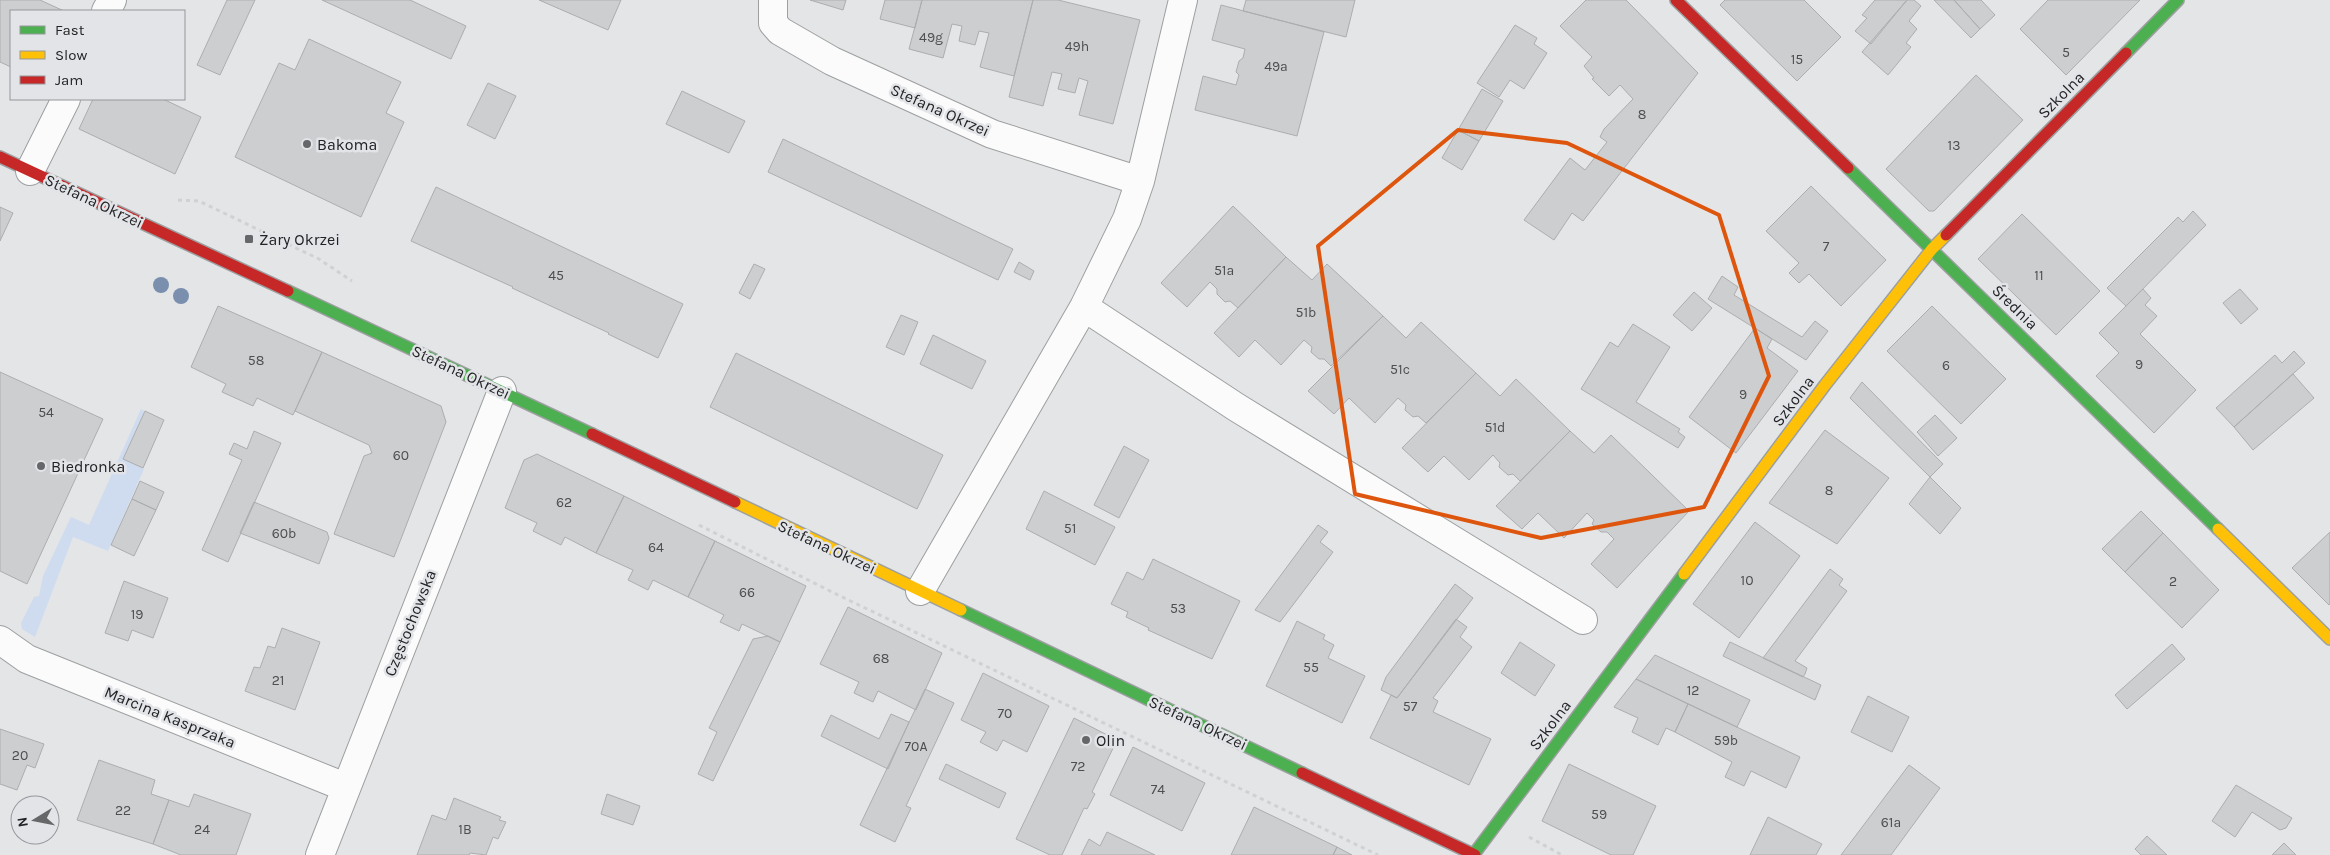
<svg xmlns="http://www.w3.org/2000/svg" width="2330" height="855" font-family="Karla,sans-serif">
	<rect width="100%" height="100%" fill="#e3e5e7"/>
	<!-- green -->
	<path fill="#cfdcf0" d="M141,409L145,411L123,458L144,469L108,551L73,537L35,637L22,629L21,623L34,597L39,596L43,576L71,517L89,525Z"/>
	<!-- building -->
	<path fill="#cccecf" stroke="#adadaf" d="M0,0H40L64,11H11V67L0,62Z
		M227,0H255L220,75L197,65Z
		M322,0H410L466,26L451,59Z
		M539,0H621L608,30Z
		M810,0H846L843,10Z
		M885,0H922L915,28L880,19Z
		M922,0H1033L1014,76L980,67L989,33L979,31L975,45L959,41L962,26L952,24L943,58L909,49Z
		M1033,0H1058L1140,20L1113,124L1079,115L1088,81L1079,78L1075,93L1058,89L1062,74L1052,72L1043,106L1009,97Z
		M1246,0H1355L1346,37L1243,11Z
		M1586,0H1626L1698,73L1583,221L1572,213L1554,240L1524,220L1570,158L1585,170L1607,142L1600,137L1604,129L1633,99L1620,85L1609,96L1592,79L1594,78L1584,66L1592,57L1560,26Z
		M1725,0H1804L1841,37L1797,81L1720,5Z
		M1875,0H1907L1871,44L1855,31L1867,18L1862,15Z
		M1907,0H1914L1921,6L1909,21L1917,29L1906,43L1911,47L1888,75L1862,52Z
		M1934,0H1954L1980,29L1971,38Z
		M1954,0H1981L1995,15L1980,29Z
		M2048,0H2140L2066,75L2020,29Z
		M1221,5L1324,32L1297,136L1195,110L1203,76L1236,85L1239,75L1236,72L1239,61L1243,58L1245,49L1212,40Z
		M1515,25L1537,38L1534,44L1547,53L1524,89L1510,80L1499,97L1477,83Z
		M309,39L401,82L386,113L404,122L361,217L235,157L279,63L295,70Z
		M1976,75L2023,120L1934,211H1929L1886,169Z
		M488,83L516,96L495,139L467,125Z
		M1482,89L1503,101L1479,141L1458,130Z
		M682,91L745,121L729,153L666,124Z
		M93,99H163L201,117L175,174L79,129Z
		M1458,130L1479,141L1462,170L1442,158Z
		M783,139L1013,249L998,280L768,172Z
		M1811,186L1886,260L1841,306L1809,274L1799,283L1789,273L1799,263L1766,231Z
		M436,187L683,304L658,358L608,334L609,333L512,288L513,287L411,241Z
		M1233,206L1286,257L1238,308L1230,301L1225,302L1217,294V289L1210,282L1187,307L1161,283Z
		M0,207L13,213L0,241Z
		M2193,211L2206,225L2126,306L2107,288L2178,217L2183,222Z
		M2022,214L2100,291L2056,335L1978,259Z
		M1286,257L1312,280L1327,264L1383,316L1331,366L1324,359H1319L1311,352L1312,347L1304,340L1281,365L1255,340L1239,357L1214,333Z
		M1019,262L1034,271L1030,280L1014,272Z
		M754,264L765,269L750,299L739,293Z
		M1722,276L1738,287L1734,295L1802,337L1815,321L1828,331L1806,360L1708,299Z
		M2143,289L2151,298L2145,305L2157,316L2140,334L2196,390L2154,433L2096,376L2119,353L2099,333Z
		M2240,289L2258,309L2241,324L2223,303Z
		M1694,292L1712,308L1692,331L1673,315Z
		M218,306L322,352L293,415L257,398L253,406L222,392L226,384L191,367Z
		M1932,306L2006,379L1961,424L1887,351Z
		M901,315L918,322L904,355L886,347Z
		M1383,316L1406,338L1421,322L1476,373L1426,423L1418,416L1413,417L1405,410L1406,405L1398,398L1375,423L1349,398L1334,414L1308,391Z
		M1633,324L1670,347L1636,402L1680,429L1678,432L1685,437L1678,448L1581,389L1610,342L1618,347Z
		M1755,328L1772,339L1767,348L1798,371L1736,453L1689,417Z
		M933,335L986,361L972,389L920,364Z
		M2294,351L2305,363L2234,427L2216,408L2275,355L2282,363Z
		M322,352L441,406L446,422L394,557L334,534L364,456L372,453L369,445L295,411Z
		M736,353L943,455L917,509L710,407Z
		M0,372L103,419L27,584L0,571Z
		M1476,373L1500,396L1516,379L1570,431L1520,481L1513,474L1508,475L1499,467L1500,463L1493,455L1469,480L1444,456L1428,472L1402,448Z
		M2293,374L2314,398L2253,450L2234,427Z
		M1862,382L1943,464L1930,477L1850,398Z
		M145,411L164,420L143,468L123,459Z
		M1935,415L1957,438L1938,456L1917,432Z
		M1825,430L1889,478L1837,544L1769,503Z
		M254,431L281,443L228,562L202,550L242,460L229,454L234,443L247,449Z
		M1570,431L1594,453L1611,435L1689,511L1617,588L1591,564L1614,539L1607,532H1601L1592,524L1594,520L1587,513L1564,538L1538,513L1522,529L1496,506Z
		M1124,446L1149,460L1119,518L1094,505Z
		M537,454L624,496L596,553L565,537L561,545L533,531L537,523L505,508L524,460Z
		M1930,477L1961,508L1940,534L1909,504Z
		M140,481L164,492L156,510L132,499Z
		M1044,491L1115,527L1095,565L1026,529Z
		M624,496L715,541L688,597L653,580L648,590L628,580L633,570L596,553Z
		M132,499L156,510L134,556L111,545Z
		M254,502L327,532L329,538L319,564L240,533Z
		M2141,511L2163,533L2125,572L2102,549Z
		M1755,522L1800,556L1739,638L1693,604Z
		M1318,525L1328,532L1320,542L1333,552L1280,622L1255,610Z
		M2330,532V603L2329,605L2292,568Z
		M2163,533L2219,590L2182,628L2125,572Z
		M715,541L806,586L780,642L742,624L739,631L720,622L724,615L688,597Z
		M1153,559L1240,601L1212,659L1148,630L1149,628L1126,617L1128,612L1111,604L1127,572L1143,580Z
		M1830,569L1843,579L1839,585L1847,591L1795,661L1807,668L1805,674L1803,677L1763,658Z
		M124,581L168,598L153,638L132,630L128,641L105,633Z
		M1455,584L1473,598L1397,698L1381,690L1386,677Z
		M848,607L942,653L916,710L878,691L873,702L854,693L859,682L820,664Z
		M1456,619L1467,627L1460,637L1472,647L1433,698L1438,701L1433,712L1491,739L1469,785L1370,738L1391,695L1397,698Z
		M1297,621L1325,635L1323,639L1334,645L1328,658L1365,676L1342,723L1266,686Z
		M282,628L320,642L295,710L245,691L254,667L260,668L268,646L275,648Z
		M768,636L780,642L713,781L698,774L717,732L709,728L753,639Z
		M1520,642L1555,665L1535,696L1501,673Z
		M1730,642L1821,685L1815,700L1723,656Z
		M2172,644L2185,659L2127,709L2115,695Z
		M1655,655L1750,700L1737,727L1636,679Z
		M983,673L1049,706L1027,752L1003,740L997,751L980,742L986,732L961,720Z
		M1636,679L1688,704L1675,732L1666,728L1658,745L1632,732L1638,718L1614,707Z
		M925,689L954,703L906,806L911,808L895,842L860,825Z
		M1868,696L1909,717L1892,752L1851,732Z
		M1688,704L1800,757L1786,788L1751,771L1744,786L1725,777L1732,762L1675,732Z
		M891,714L909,722L888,769L821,736L831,715L879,739Z
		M1074,718L1117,740L1092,792L1095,794L1087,809L1084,808L1062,855H1050L1016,839Z
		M0,729L44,744L35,768L27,765L17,790L0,784Z
		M1133,747L1205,783L1182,831L1110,795Z
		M99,760L155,780L151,794L169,800L153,844L77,820Z
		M946,764L1006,793L999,808L939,779Z
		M1569,764L1656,806L1633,855H1611L1542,821Z
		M1909,765L1940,788L1891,855H1841Z
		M2236,785L2292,818L2286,828L2280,830L2252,812L2235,837L2212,821Z
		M194,794L251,814L236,855H181L153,844L169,800L189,807Z
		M607,794L640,806L633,825L601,814Z
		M454,798L501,817L499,820L506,822L498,839L493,837L486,855L470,853L469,855H417L432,815L446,820Z
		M1254,807L1337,847L1333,855H1231Z
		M1768,817L1822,844L1816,855H1750Z
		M1107,832L1155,855H1081L1089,839L1100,846Z
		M2147,836L2167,855H2141L2135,849Z
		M2284,843L2296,855H2272Z
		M1337,847L1352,855H1333Z"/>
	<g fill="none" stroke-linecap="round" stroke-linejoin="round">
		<!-- street casing -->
		<g stroke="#9d9fa0" stroke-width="30">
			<path id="street" d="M773,0V23L780,31L832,61L992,134L1140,181
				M106,11L112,0
				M30,171L66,99
				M1084,307L1236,407L1583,620
				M920,591L1084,307L1127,219L1140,181L1183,0
				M0,640L27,659L345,787
				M320,855L502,391"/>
		</g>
		<!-- fast casing -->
		<g stroke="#9d9fa0" stroke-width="14">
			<path id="fast" d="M2126,53L2178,0
				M1848,168L2218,529
				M288,291L592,434
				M961,610L1302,773
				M1474,854L1684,574"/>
		</g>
		<!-- slow casing -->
		<g stroke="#9d9fa0" stroke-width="14">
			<path id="slow" d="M735,502L961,610
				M2218,529L2330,639
				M1684,574L1825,385L1932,249L1946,235"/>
		</g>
		<!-- jam casing -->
		<g stroke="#9d9fa0" stroke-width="14">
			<path id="jam" d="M1676,0L1848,168
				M0,157L288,291
				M1946,235L2126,53
				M592,434L735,502
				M1302,773L1475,855"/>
		</g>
		<!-- path -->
		<path stroke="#d0d1d2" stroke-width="3" stroke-dasharray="4 4" stroke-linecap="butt" d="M178,200L199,201L319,259L352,281
			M699,525L834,593L1378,855
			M1529,837L1562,855"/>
		<!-- street -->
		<use href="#street" stroke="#fbfbfb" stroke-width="28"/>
		<!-- fast -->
		<use href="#fast" stroke="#4caf50" stroke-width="11"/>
		<!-- slow -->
		<use href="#slow" stroke="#ffc107" stroke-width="11"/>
		<!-- jam -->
		<use href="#jam" stroke="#c62828" stroke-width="11"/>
	</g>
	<!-- trees -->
	<g fill="#7a8fae">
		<circle cx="161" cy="285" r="8"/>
		<circle cx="181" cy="296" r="8"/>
	</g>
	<!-- marked area -->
	<path fill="none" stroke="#de560d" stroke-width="4" stroke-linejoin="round" d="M1458,130L1567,143L1719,215L1769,376L1704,507L1541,538L1355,494L1318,246Z"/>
	<!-- markers -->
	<g fill="#666768" stroke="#e2e4e8" stroke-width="2">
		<circle cx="307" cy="144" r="5"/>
		<rect x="244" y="234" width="10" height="10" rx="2.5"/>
		<circle cx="41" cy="466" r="5"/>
		<circle cx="1086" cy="740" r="5"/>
	</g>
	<g text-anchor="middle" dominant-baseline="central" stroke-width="5" stroke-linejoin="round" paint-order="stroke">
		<!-- number labels -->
		<g font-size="14" fill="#4c4e4f">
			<text x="931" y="37">49g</text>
			<text x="1077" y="46">49h</text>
			<text x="2066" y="52">5</text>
			<text x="1797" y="59">15</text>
			<text x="1276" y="66">49a</text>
			<text x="1642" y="114">8</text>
			<text x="1954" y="145">13</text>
			<text x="1826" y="246">7</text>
			<text x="1224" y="270">51a</text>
			<text x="556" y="275">45</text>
			<text x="2039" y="275">11</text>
			<text x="1306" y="312">51b</text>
			<text x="256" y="360">58</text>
			<text x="2139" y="364">9</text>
			<text x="1946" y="365">6</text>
			<text x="1400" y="369">51c</text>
			<text x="1743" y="394">9</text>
			<text x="46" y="412">54</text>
			<text x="1495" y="427">51d</text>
			<text x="401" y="455">60</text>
			<text x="1829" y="490">8</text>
			<text x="564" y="502">62</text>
			<text x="1070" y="528">51</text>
			<text x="284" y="533">60b</text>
			<text x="656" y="547">64</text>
			<text x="1747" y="580">10</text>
			<text x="2173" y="581">2</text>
			<text x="747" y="592">66</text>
			<text x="1178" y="608">53</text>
			<text x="137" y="614">19</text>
			<text x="881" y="658">68</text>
			<text x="1311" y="667">55</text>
			<text x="278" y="680">21</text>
			<text x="1693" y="690">12</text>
			<text x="1410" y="706">57</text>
			<text x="1005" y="713">70</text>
			<text x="1726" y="740">59b</text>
			<text x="916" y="746">70A</text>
			<text x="20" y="755">20</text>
			<text x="1078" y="766">72</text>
			<text x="1158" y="789">74</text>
			<text x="123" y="810">22</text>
			<text x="1599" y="814">59</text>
			<text x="1891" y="822">61a</text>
			<text x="202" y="829">24</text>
			<text x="465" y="829">1B</text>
		</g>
		<!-- street labels -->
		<g font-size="16" fill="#222324" stroke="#e2e4e8">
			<text transform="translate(2061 95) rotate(-45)">Szkolna</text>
			<text transform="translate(940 110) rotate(24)">Stefana Okrzei</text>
			<text transform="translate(94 201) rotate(25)">Stefana Okrzei</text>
			<text transform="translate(2015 307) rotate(44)">Średnia</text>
			<text transform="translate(461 372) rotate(25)">Stefana Okrzei</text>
			<text transform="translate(1793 401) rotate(-53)">Szkolna</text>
			<text transform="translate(827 547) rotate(25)">Stefana Okrzei</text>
			<text transform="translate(410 623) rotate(-68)">Częstochowska</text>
			<text transform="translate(170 717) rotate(22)">Marcina Kasprzaka</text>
			<text transform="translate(1198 723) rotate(25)">Stefana Okrzei</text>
			<text transform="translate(1550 725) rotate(-53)">Szkolna</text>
		</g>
		<!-- poi labels -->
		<g font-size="16" fill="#222324" stroke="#e2e4e8" text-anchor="start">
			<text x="317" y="144">Bakoma</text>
			<text x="259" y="239">Żary Okrzei</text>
			<text x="51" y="466">Biedronka</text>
			<text x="1096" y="740">Olin</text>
		</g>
	</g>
	<!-- legend -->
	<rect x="10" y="10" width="175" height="90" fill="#e2e4e8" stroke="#95979a"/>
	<rect x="20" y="26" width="25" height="8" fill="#4caf50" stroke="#95979a"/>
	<text x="55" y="35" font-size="15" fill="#222324">Fast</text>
	<rect x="20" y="51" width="25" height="8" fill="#ffc107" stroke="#95979a"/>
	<text x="55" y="60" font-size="15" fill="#222324">Slow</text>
	<rect x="20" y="76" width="25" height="8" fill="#c62828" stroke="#95979a"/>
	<text x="55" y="85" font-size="15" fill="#222324">Jam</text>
	<!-- north arrow -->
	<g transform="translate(35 820) rotate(260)"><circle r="24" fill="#e2e4e8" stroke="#95979a"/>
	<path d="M0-4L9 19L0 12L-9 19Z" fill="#666768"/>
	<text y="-8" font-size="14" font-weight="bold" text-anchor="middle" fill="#222324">N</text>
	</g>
</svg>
